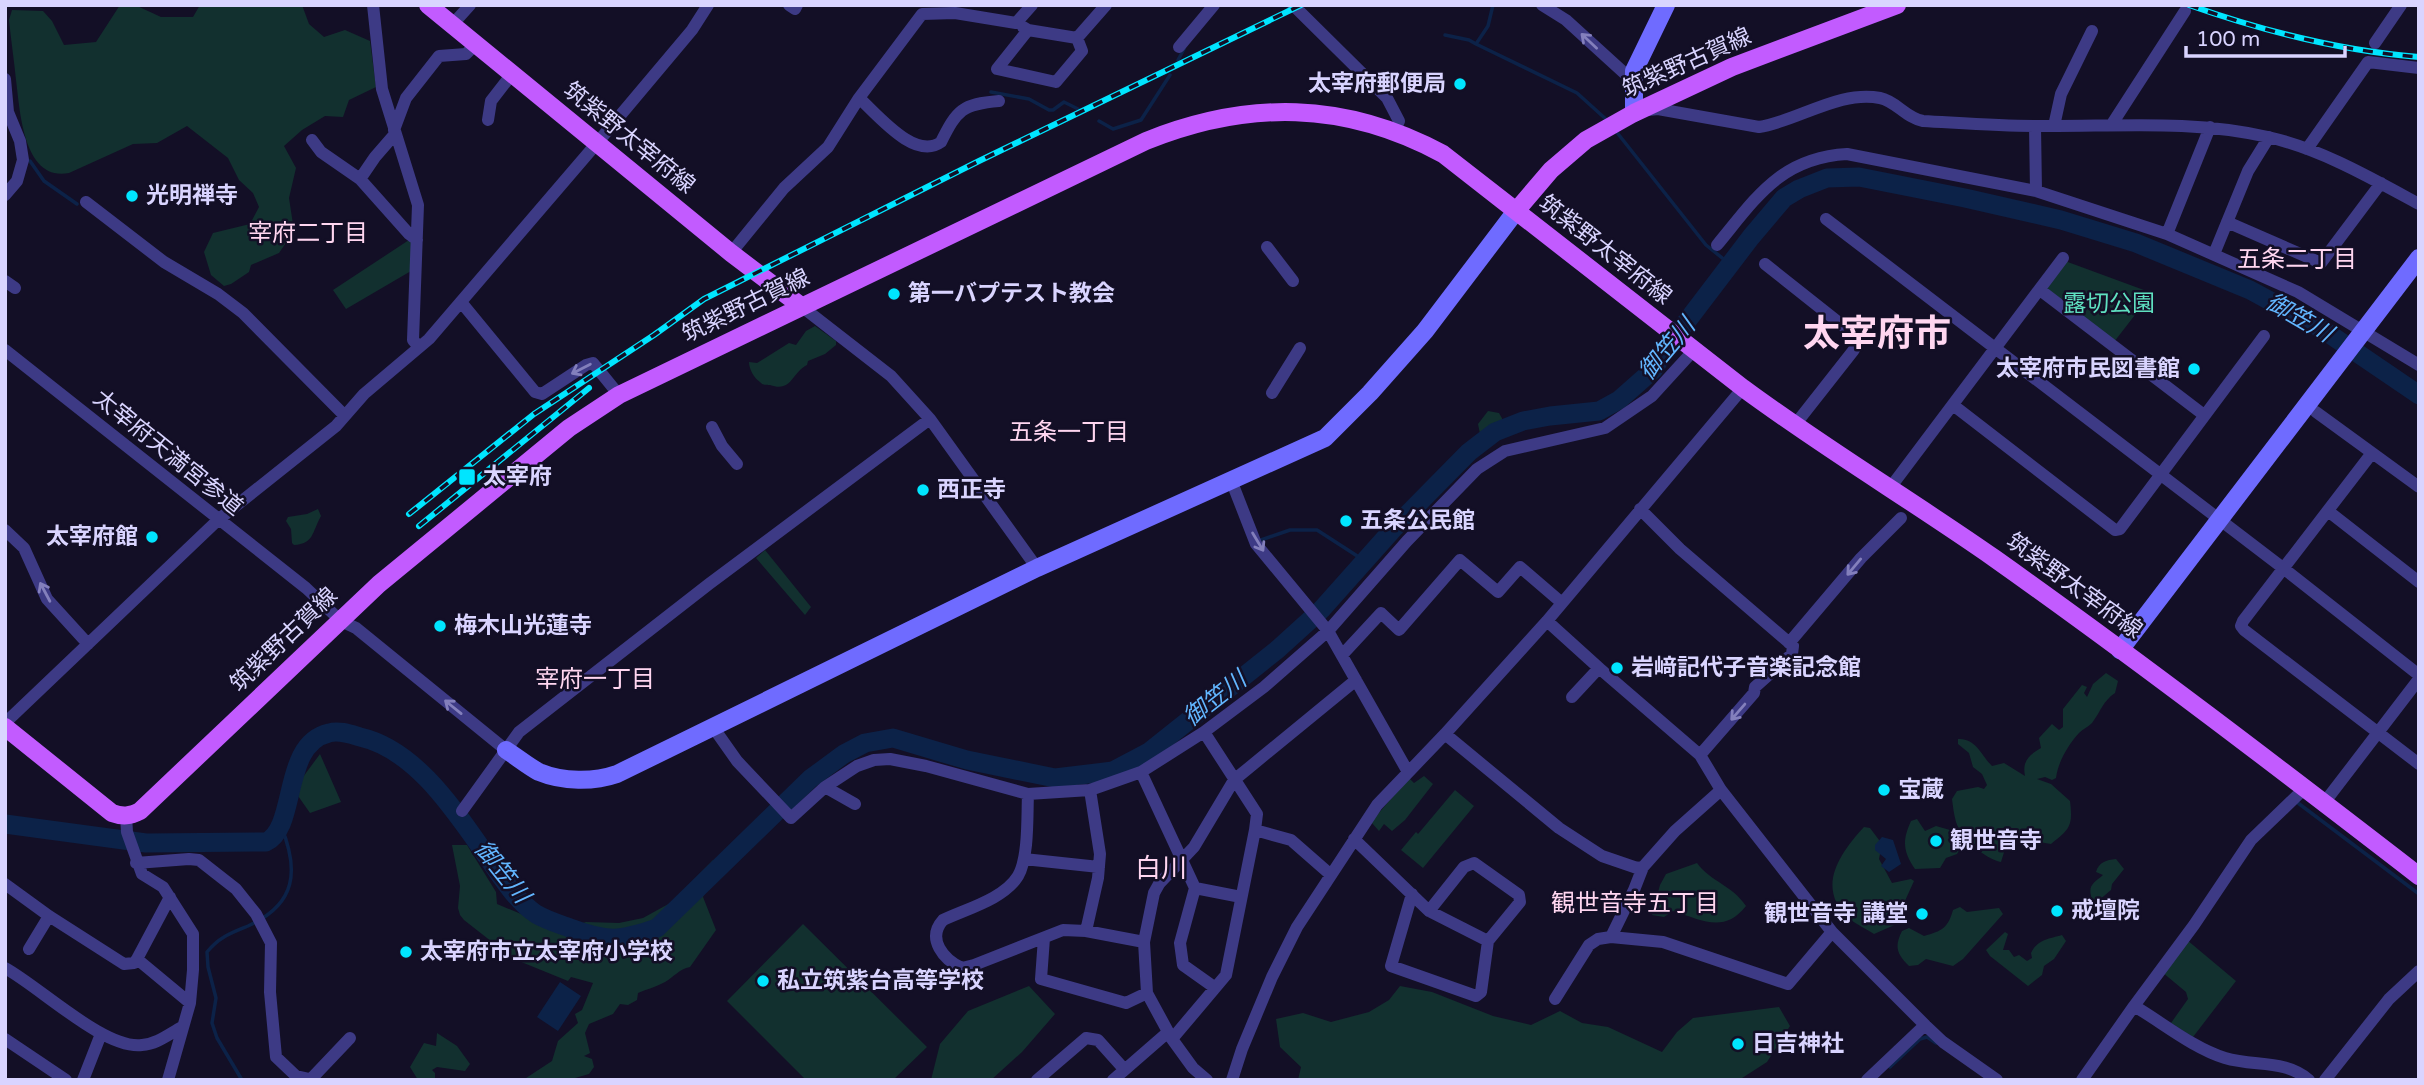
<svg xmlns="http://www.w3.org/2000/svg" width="2424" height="1085" font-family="'Varela Round','Noto Sans JP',sans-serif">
	<rect width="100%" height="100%" fill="#130f26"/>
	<!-- green -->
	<path fill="#12302f" d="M120,5H135L161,17H193L200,5H302L309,24L324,37L345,30L370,41L376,87L349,100L343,117L325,116L302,130L284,146L296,168L289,198L294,231L279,253L251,265L249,272L231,284L224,286L211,275L204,252L213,233L250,224L259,207L253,193L239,180L228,158L187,126L157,143L133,144L69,173C23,182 20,110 16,80C14,60 11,40 9,20L12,10L43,11L52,21L64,45L96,42Z
		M409,240L412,242L411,271L346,309L333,290Z
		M2065,261L2152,293L2114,342L2047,292L2046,285Z
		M815,326L836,341V345L825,354L808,361L807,365C792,372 792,393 770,385C764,384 764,386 760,382C754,378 749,369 749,362L757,363L789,343L796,345L806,331Z
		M1488,411L1499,413L1504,422L1503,431L1499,435L1490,432L1481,439L1478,424Z
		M318,509L321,516C312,532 314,544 294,545L292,543L291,529L286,521L288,517L307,514Z
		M765,550L811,607L805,615L756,558Z
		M2106,673L2118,681L2115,693C2103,701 2101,711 2092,723C2088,727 2083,729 2079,733C2068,745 2058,762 2056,778L2052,780L2045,777L2037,779L2051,784L2070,801C2073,826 2070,829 2051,844L2011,837L2004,841L2005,849L2001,862C1985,859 1961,838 1956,822C1954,815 1953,807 1952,799L1957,791L1978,787L1984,789L1987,785L1982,774L1973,767L1969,753L1958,744V739C1976,738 1981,755 1992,766L2004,763L2025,776C2022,761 2029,755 2041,748L2039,738L2052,724L2059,730L2063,727V709L2082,685L2087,687L2084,693L2087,697L2093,684Z
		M320,754L341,802L310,813L296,793L303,777Z
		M1424,776L1433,784L1405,820L1392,831L1384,824L1379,831L1371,822L1409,778L1414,783Z
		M1455,790L1474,806L1423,868L1401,850L1416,832L1418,834Z
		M1917,819L1925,831L1936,826L1950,830L1961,847L1957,854L1946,858L1940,868L1915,869C1903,851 1902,841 1911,821Z
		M1864,827L1870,828L1882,844L1879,859L1892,883L1911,879L1914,881L1904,903L1899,923L1874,934C1867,929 1857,925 1850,919C1815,889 1839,854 1864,827Z
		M452,845H467L496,892L497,904L559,930L586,922L619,923L643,918L672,902L713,860L719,862L703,897L716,930L690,967C679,969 674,977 665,982C656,987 647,989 638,993L637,1000L628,1005L620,1004L613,1014L589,1024L585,1033L590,1053L584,1056L592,1059L594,1067L589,1074L568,1080H523L552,1061L558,1041L578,1023L575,1014L582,1010L593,983L571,977L568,981L514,959L464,920L460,915L458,908L460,886Z
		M2116,859L2124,869L2112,884L2111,890L2098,901L2092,899C2087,885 2094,883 2103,875L2096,872C2099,862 2106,860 2116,859Z
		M1697,863C1711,882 1732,885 1746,906C1724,934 1702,920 1673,911L1664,917L1652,915L1660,885L1666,874Z
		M1960,907L1967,912L1999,908L2003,914L1963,959L1953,966L1926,959L1918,965L1909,966C1897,954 1894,947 1902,931L1909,928L1924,936C1942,931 1948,928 1953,910Z
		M803,924L927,1047L893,1080H806L727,1001Z
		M2005,932L2008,934L2003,950H2009L2014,957L2019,955L2027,961L2032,958L2031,953C2038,939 2049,939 2062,935L2066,941L2054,959L2044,966L2042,975L2028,986L1990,956L1986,950Z
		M2187,940L2236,981L2193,1037L2171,1023L2188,999L2186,992L2162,972Z
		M1029,986L1055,1014L1022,1052L991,1080H931L940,1044L968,1011Z
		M1400,986L1432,992L1493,1016L1531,1025L1560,1011L1582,1023L1608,1027L1662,1052L1677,1032L1693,1018L1779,1007L1790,1026L1767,1062L1739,1080H1298L1301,1067L1280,1047L1276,1019L1303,1013L1331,1022L1369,1012L1389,1000Z
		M437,1033L457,1046L470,1064L465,1071L437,1067L432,1070L435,1073V1080H418L410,1067L424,1043L436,1046Z"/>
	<!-- water -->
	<path fill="#0c2248" d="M1882,837L1893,840L1901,864L1889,872L1881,866L1886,859L1875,850V845Z
		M560,982L581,996L558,1031L537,1017Z"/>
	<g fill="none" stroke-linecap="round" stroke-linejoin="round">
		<!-- stream -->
		<path stroke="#0c2248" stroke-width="3.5" d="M1493,5L1488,26L1476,44L1577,93L1608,121
			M1445,35L1469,40L1476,44
			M1178,60L1184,49
			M991,92L1029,99L1049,110H1053L1064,102L1078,109
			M1099,121L1113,129L1141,120L1170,75
			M1615,130L1706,245L1731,265
			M30,161L44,181L77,204
			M1261,540L1290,530H1317L1365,561
			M2298,803L2419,894
			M1890,1067L1920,1039L1927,1037L1936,1043
			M242,1080L217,1038L212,1023L216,998L208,967L207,952C219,937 231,933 248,926C297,904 299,870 281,826"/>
		<!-- river -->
		<path stroke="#0c2248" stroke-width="19" d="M5,824L146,843L266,842C298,827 281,744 329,733C339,730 350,734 360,737C418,750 458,816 491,862C504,881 517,901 536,914C546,920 559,924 570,928C607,942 620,941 657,928L810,779L844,754L865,743L893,738L967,760L1055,778L1113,771L1149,752L1278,649L1321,610L1395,527L1469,452L1495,432L1523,421L1550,416L1599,411L1619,400L1653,370L1665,350L1751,237L1784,198L1799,189L1827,178L1859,177L1965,198L2061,220L2136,243L2250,290L2322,329L2419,395"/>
		<!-- street -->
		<path stroke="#3d3a85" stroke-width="12" d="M373,5L382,89L418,205L413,340L419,347
			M789,5L795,9L797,5
			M1293,5L1387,98L1399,121L1394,132
			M1542,5L1566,20L1633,81
			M452,25L470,5
			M1023,27L1028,30L1077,38L1106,5
			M1028,30L997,69L1056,82L1082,51L1077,38
			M2375,43L2401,5
			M1179,47L1214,5
			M5,79L8,112L20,141L23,160L17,181L5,195
			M859,98C878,115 915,161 941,142C957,110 962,104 999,101
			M1648,110L1658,109L1759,127C1798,121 1839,90 1880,98C1896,101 1906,118 1923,121C1960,123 1997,126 2035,126C2113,127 2191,119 2268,137C2321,149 2371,178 2419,204
			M488,120L491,101L512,74
			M2112,124L2185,11
			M2035,126L2036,191
			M2054,126L2061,94L2092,31
			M394,130L406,98L439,56L466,54L476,44
			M395,134L375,157L360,179L409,234L417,240
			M312,140L321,152L360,179
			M2307,149L2368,62L2419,68
			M86,202L164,262L218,294L243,313L344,415
			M1826,219L2283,568L2419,675
			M2227,222L2321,263L2381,183
			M2167,234L2210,127
			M1717,245C1756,198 1780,158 1847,154L2036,191L2167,234L2298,292L2419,365
			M1267,247L1293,281
			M731,253L784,188L828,147L859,98L922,14L955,13L1016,23L1032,5
			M2214,254L2248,171L2269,137
			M1765,264L1857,337L1858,343L1853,351L1794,426
			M5,281L15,288
			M2040,290L2204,415
			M461,302L535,392L542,394L586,365L593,363L619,395
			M801,306L891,376L930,419L1037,568
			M5,350L306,588L341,621L356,628L506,750
			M1272,393L1300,348
			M1953,405L2115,530L2120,529L2264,336
			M2316,412L2419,487
			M712,427L722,446L737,464
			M2372,453L2243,621L2241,626L2244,630L2419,764
			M1231,480L1256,544L1328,631L1408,772
			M1890,488L2063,258
			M1640,509L1680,549L1793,646L1792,654L1755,687L1754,693L1700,755
			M2328,511L2419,582
			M5,530L24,548L47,599L88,644
			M1547,621L1599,668L1700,755L1721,790L1832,932L1925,1025L1943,1042L1997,1080
			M1789,643L1861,558L1901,518
			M1343,654L1381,613L1399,630L1460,560L1498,592L1520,567L1562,603
			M1572,697L1599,668
			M5,723L218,520L336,426L364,394L429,339L597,143L692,30L708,5
			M713,727L737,761L791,818L825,787L857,766L874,760L890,759L926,766L1028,794L1090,790L1141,772L1204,732L1264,687L1328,631L1407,541L1477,469L1505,451L1605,428L1652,396L1694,350
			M1445,734L1559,828L1602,856L1637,868L1643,867L1675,831L1721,790
			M1141,772L1195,888L1241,897
			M825,787L855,804
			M1028,794C1027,816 1029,857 1018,876C1004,899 966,909 943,920C926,939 944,960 962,968L974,965L1063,930L1086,931L1144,942
			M2324,803L2419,679
			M462,811L519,732L709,584L930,419
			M126,816L127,832L142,874L163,887L193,934V970L190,1003L168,1080
			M1255,830L1291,840L1331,875
			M1354,839L1429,911L1488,941L1481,992L1476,996L1391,966L1412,894
			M1024,859L1099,867
			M136,863L189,859L199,860L236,889L256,914L271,943L270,992L276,1057L296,1076L314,1080
			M1643,867L1634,890L1611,937L1663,942L1788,984L1832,932
			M5,884L49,916L124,964L134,963L137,959L170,897
			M1195,888L1180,943L1183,965L1214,987
			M1429,911L1464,867L1474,863L1519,895L1520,902L1488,941
			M1086,931L1098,878L1100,854L1090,790
			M1044,938L1041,979L1126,1003L1147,993
			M29,949L49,916
			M137,959L190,1003
			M5,968C40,987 105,1050 142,1045C157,1044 169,1034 182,1027
			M1555,999L1589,945L1598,939L1611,937
			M2134,1006L2194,925L2251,840L2305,788
			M5,1039L66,1080
			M1172,1039L1226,975L1255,830L1257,814L1204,732
			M312,1078L350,1038
			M83,1080L101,1034
			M1037,1080L1086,1038L1098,1040L1124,1069
			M1113,1080L1167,1033
			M1207,1080L1193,1068L1172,1039L1147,993L1144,942L1154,893L1159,884L1194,847L1234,780L1356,680
			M1232,1080L1242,1049L1272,977L1297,927L1377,805L1445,734L1547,621L1743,388
			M1867,1080L1925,1025
			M2082,1080L2134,1006C2163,1023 2193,1048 2225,1058C2255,1067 2284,1059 2309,1080
			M2325,1080L2389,999L2419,971"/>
		<!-- secondary -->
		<path stroke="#6f6bff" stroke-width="18" d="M1634,113V71L1666,5
			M2120,650L2419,258
			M506,750C517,757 528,766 539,772C563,782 594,782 617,774L1037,568L1325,438L1370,393L1425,331L1516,211"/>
		<!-- primary -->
		<path stroke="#c25bff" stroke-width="18" d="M428,5L731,253L801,306
			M1516,211L1551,170L1586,140L1634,113L1732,67L1897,5
			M5,727L112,813C123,817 130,816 140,811L379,584L569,428L619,395L1146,141C1248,100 1345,101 1443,154L1743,388C1824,448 1911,500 1994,558C2138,660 2279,768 2419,876"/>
		<!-- rail casing -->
		<g stroke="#00e5ff" stroke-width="6">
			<path id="rail" d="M2189,5C2263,31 2341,51 2419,57
				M409,514L534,414L654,335L704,299L979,161L1301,5
				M419,526L589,388"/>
		</g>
		<!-- rail -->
		<use href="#rail" stroke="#130f26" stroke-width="3.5" stroke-dasharray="10" stroke-linecap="butt"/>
	</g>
	<!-- one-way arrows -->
	<defs><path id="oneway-shaft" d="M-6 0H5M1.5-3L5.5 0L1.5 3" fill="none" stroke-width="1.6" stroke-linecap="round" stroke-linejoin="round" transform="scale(1.75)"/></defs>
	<g stroke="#837fbc">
		<use href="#oneway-shaft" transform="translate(1589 41) rotate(-137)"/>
		<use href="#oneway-shaft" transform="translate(581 369) rotate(153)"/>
		<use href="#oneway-shaft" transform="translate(1258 542) rotate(59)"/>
		<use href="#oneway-shaft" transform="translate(1854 567) rotate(130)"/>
		<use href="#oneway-shaft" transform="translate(45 592) rotate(-118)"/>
		<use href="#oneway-shaft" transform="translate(453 707) rotate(-141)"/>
		<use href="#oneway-shaft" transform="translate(1738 712) rotate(131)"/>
	</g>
	<!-- markers -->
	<g fill="#00e5ff" stroke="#130f26" stroke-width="2.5">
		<circle cx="1460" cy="84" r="7"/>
		<circle cx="132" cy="196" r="7"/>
		<circle cx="894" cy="294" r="7"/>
		<circle cx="2194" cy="369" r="7"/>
		<rect x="458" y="468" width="18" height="18" rx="3.5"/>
		<circle cx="923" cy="490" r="7"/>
		<circle cx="1346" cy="521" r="7"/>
		<circle cx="152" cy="537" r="7"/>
		<circle cx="440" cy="626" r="7"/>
		<circle cx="1617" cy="668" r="7"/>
		<circle cx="1884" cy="790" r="7"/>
		<circle cx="1936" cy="841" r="7"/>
		<circle cx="2057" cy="911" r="7"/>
		<circle cx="1922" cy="914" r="7"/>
		<circle cx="406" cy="952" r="7"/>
		<circle cx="763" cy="981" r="7"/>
		<circle cx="1738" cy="1044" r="7"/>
	</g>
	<g text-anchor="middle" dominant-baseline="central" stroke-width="5" stroke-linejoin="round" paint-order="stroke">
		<!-- street labels -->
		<g font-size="23" fill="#d9d4ff" stroke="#130f26">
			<text transform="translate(1687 63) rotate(-24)">筑紫野古賀線</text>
			<text transform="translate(629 138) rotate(39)">筑紫野太宰府線</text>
			<text transform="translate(1605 250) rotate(38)">筑紫野太宰府線</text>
			<text transform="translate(746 306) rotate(-26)">筑紫野古賀線</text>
			<text transform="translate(168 453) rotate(39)">太宰府天満宮参道</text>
			<text transform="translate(2074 586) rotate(36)">筑紫野太宰府線</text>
			<text transform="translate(284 640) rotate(-44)">筑紫野古賀線</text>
		</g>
		<!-- poi labels -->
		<g font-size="23" font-weight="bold" fill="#d9d4ff" stroke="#130f26" text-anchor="start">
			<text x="1446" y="84" text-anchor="end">太宰府郵便局</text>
			<text x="146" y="196">光明禅寺</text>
			<text x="908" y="294">第一バプテスト教会</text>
			<text x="2180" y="369" text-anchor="end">太宰府市民図書館</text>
			<text x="483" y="477">太宰府</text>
			<text x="937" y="490">西正寺</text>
			<text x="1360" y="521">五条公民館</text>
			<text x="138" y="537" text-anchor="end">太宰府館</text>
			<text x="454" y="626">梅木山光蓮寺</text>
			<text x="1631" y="668">岩﨑記代子音楽記念館</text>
			<text x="1898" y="790">宝蔵</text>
			<text x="1950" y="841">観世音寺</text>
			<text x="2071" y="911">戒壇院</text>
			<text x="1908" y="914" text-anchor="end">観世音寺 講堂</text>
			<text x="420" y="952">太宰府市立太宰府小学校</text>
			<text x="777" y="981">私立筑紫台高等学校</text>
			<text x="1752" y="1044">日吉神社</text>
		</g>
		<!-- park labels -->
		<g font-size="23" fill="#5fe0c0" stroke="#130f26">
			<text x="2109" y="304">露切公園</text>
		</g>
		<!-- neighbourhood labels -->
		<g font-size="24" fill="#ffd6f0" stroke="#130f26">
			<text x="308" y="233">宰府二丁目</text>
			<text x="2297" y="259">五条二丁目</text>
			<text x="1069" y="432">五条一丁目</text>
			<text x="595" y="679">宰府一丁目</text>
			<text x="1635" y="903">観世音寺五丁目</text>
		</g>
		<!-- water labels -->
		<g font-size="24" font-style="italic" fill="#62b6ff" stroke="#130f26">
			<text transform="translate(2299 318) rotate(30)">御笠川</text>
			<text transform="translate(1667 349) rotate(-50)">御笠川</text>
			<text transform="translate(1215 699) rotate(-38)">御笠川</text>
			<text transform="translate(502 872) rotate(51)">御笠川</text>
		</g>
		<!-- quarter labels -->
		<g font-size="26" fill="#ffd6f0" stroke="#130f26">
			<text x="1161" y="868">白川</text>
		</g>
		<!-- town labels -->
		<g font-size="37" font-weight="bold" fill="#ffd6f0" stroke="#130f26">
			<text x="1877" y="334">太宰府市</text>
		</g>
	</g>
	<!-- border -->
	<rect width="2424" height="1085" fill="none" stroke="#d9d4ff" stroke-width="14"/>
	<!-- scale -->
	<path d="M2186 46v10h159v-10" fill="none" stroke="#d9d4ff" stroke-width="3.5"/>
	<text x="2196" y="46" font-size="21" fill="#d9d4ff" stroke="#130f26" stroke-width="5" paint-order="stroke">100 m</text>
</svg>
